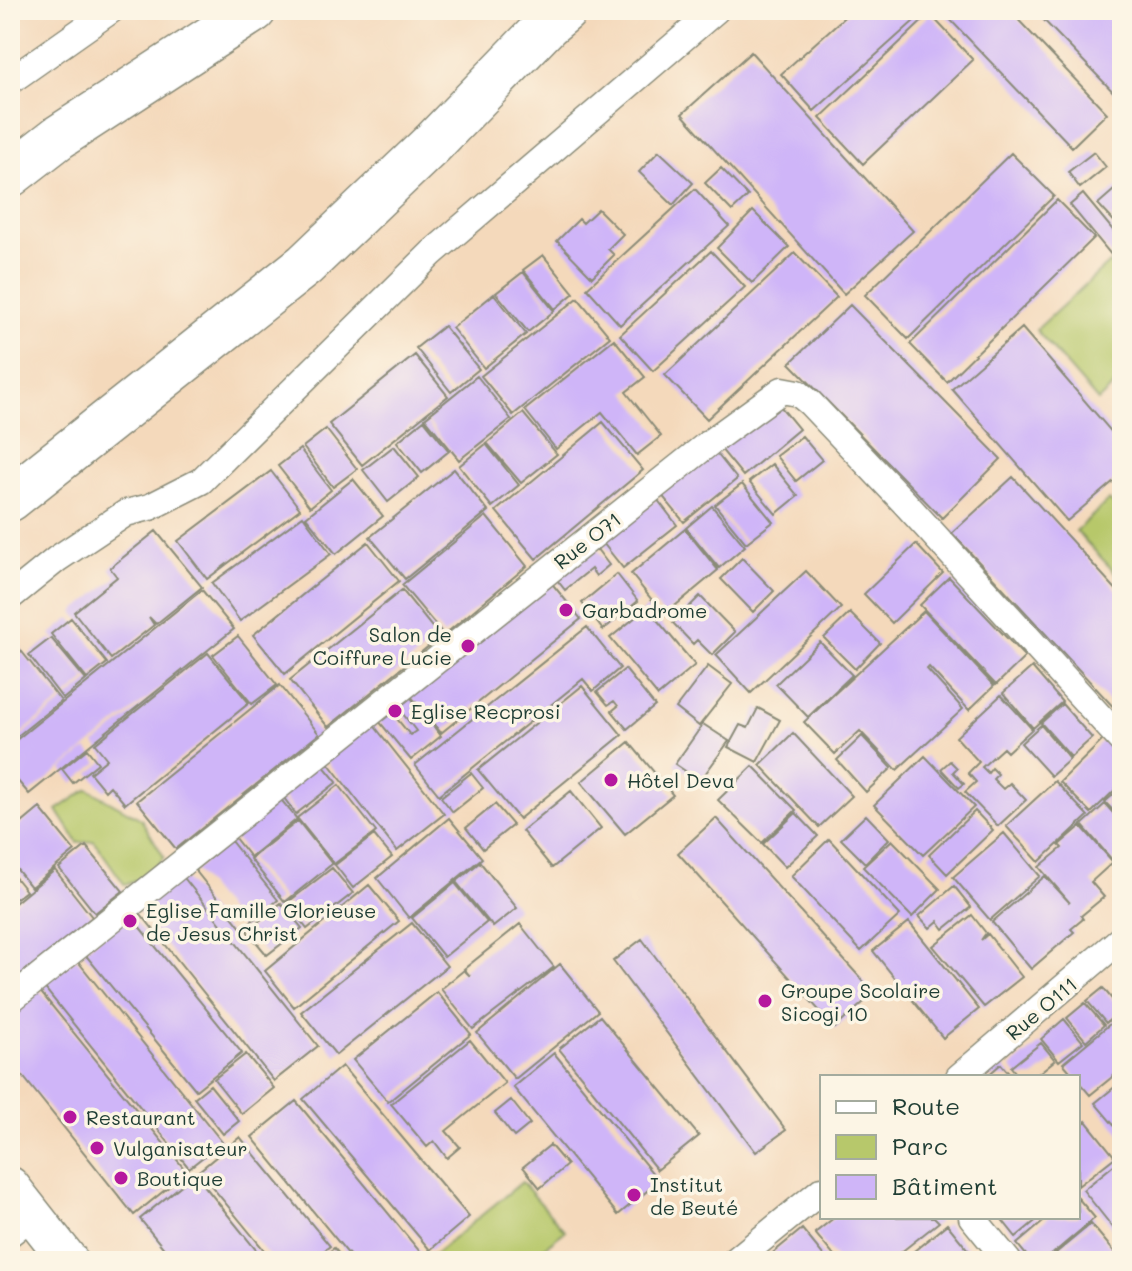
<svg xmlns="http://www.w3.org/2000/svg" width="1132" height="1271" font-family="Mali,sans-serif">
	<rect width="100%" height="100%" fill="#fcf5e5"/>
	<filter id="ink" filterUnits="userSpaceOnUse"><feTurbulence type="fractalNoise" baseFrequency=".0125" numOctaves="2"/><feDisplacementMap in="SourceGraphic" scale="16" xChannelSelector="R" yChannelSelector="G"/><feConvolveMatrix kernelMatrix="1 2 1 2 8 2 1 2 1" color-interpolation-filters="sRGB"/></filter>
	<filter id="wash" filterUnits="userSpaceOnUse"><feTurbulence type="fractalNoise" baseFrequency=".006" numOctaves="4" result="noise"/><feDisplacementMap in="SourceGraphic" scale="32" xChannelSelector="R" yChannelSelector="G"/><feGaussianBlur stdDeviation="1.8" result="paint"/><feColorMatrix in="noise" values="0 0 0 0 0 0 0 0 0 0 0 0 0 0 0 0 0 1.4 0 .05"/><feComposite in="paint" operator="in"/></filter>
	<g filter="url(#wash)">
		<rect width="100%" height="100%" fill="#f4d9bb"/>
		<!-- green -->
		<path fill="#b7c86b" stroke="#6b8250" stroke-width="2" d="M1109,263L1122,277V378L1098,401L1036,330Z
			M1109,500L1122,513V580L1076,531Z
			M88,789L141,819L164,857L148,876L125,885L94,841L78,843L57,810Z
			M522,1182L565,1231L527,1261H426Z"/>
		<g id="blocks">
			<!-- building -->
			<path fill="#cfb5f8" fill-rule="evenodd" d="M852,10L924,12L814,111L781,74Z
				M941,10H1009L1107,113L1072,147Z
				M1034,10H1122V101Z
				M930,14L973,60L863,164L820,118Z
				M751,52L913,231L844,294L682,114Z
				M659,151L693,183L673,205L639,172Z
				M1094,152L1106,167L1080,188L1068,172Z
				M1011,153L1054,196L908,339L865,295Z
				M721,168L748,196L732,211L705,183Z
				M1122,183V230L1098,204Z
				M695,189L729,226L620,325L587,288Z
				M1083,194L1122,241V268L1070,205Z
				M1057,200L1094,238L947,382L910,344Z
				M598,209L623,234L608,249L614,255L592,277L557,241L579,219L583,223Z
				M753,211L789,247L752,283L717,248Z
				M711,251L745,287L653,371L620,335Z
				M795,253L837,297L707,419L665,375Z
				M543,255L574,293L555,309L523,270Z
				M523,272L554,311L528,332L496,293Z
				M494,294L526,334L484,368L452,328Z
				M578,298L610,337L513,415L481,376Z
				M850,305L1001,459L942,518L790,363Z
				M444,326L479,369L451,392L416,348Z
				M1022,328L1122,444V474L1067,521L952,389Z
				M614,339L645,377L626,392L661,436L637,455L602,412L556,449L525,410Z
				M415,355L448,396L362,465L329,424Z
				M477,376L511,419L459,460L425,418Z
				M776,401L799,429L743,476L720,448Z
				M523,413L557,454L521,483L487,443Z
				M424,420L449,451L422,473L397,442Z
				M603,422L643,470L536,559L496,511Z
				M326,429L357,469L333,487L303,447Z
				M802,436L822,460L796,481L776,456Z
				M486,444L519,485L492,507L459,466Z
				M394,446L419,477L388,502L363,470Z
				M300,449L331,490L310,507L278,466Z
				M714,450L737,479L684,522L660,493Z
				M772,464L798,496L776,514L749,482Z
				M454,469L488,511L405,579L370,537Z
				M271,471L300,509L207,579L178,541Z
				M1013,477L1122,596V709L1118,712L952,533Z
				M353,479L383,516L336,554L306,517Z
				M742,484L773,522L746,543L715,505Z
				M657,499L677,525L623,568L603,543Z
				M712,506L745,546L719,568L686,528Z
				M303,516L331,554L240,621L212,583Z
				M486,516L527,566L444,635L402,585Z
				M685,529L718,570L664,615L631,574Z
				M156,531L202,587L156,624L149,617L154,625L111,659L74,612L117,577L110,568Z
				M590,540L609,565L596,576L591,569L565,590L550,571Z
				M368,542L399,581L285,674L253,635Z
				M916,544L943,573L892,623L864,594Z
				M742,558L774,591L753,612L721,579Z
				M806,571L841,608L751,693L716,655Z
				M617,574L638,601L603,630L582,603Z
				M545,575L581,619L441,733L405,689Z
				M949,577L1025,657L996,685L920,605Z
				M202,590L234,629L29,794L10,772V745Z
				M402,590L440,637L328,727L290,680Z
				M700,596L735,632L712,655L697,640L693,644L673,623Z
				M647,608L695,665L658,696L610,638Z
				M924,611L994,686L969,710L929,667L927,669L963,709L897,770L860,731L835,754L804,722Z
				M850,613L880,643L855,669L824,638Z
				M71,618L107,663L87,679L51,634Z
				M587,627L620,668L593,691L583,679L439,795L415,765Z
				M238,636L277,685L252,704L213,655Z
				M51,638L86,680L63,699L29,655Z
				M820,642L852,675L808,717L776,684Z
				M15,643L61,701L10,742V647Z
				M208,653L249,703L125,804L110,786L105,791L90,773L107,759L95,744Z
				M708,666L732,684L699,726L676,708Z
				M1032,667L1062,702L1033,728L1003,693Z
				M625,669L655,706L627,729L612,711L618,706L614,701L608,705L597,692Z
				M280,685L319,734L176,849L137,801Z
				M582,686L622,735L519,819L478,770Z
				M404,689L441,736L411,760L373,714ZM403,714L416,731L410,735L397,719Z
				M1001,695L1032,729L1007,752L1003,748L982,767L988,773L992,768L998,774L993,779L1003,789L1010,783L1026,800L998,826L965,792L976,782L968,773L979,762L956,737Z
				M1062,704L1092,738L1071,757L1041,723Z
				M758,708L780,720L757,762L728,747L740,725L748,728Z
				M368,718L444,814L397,851L322,755Z
				M703,724L729,741L700,781L675,764Z
				M1041,725L1070,759L1051,776L1021,743Z
				M793,733L852,796L819,827L760,765Z
				M862,736L892,768L866,792L837,760Z
				M1104,739L1122,758V783L1091,813L1060,782Z
				M629,742L673,795L625,834L581,782Z
				M87,749L98,763L73,783L62,769Z
				M925,756L974,807L923,855L874,805Z
				M318,759L337,782L296,814L278,790Z
				M950,761L957,768L953,772L964,784L959,788L941,769Z
				M753,766L796,810L762,843L718,800Z
				M471,773L483,788L453,812L441,797Z
				M1055,781L1088,816L1039,862L1006,826Z
				M339,785L376,832L334,864L297,818Z
				M1122,787V820L1105,802Z
				M571,791L601,828L552,868L522,831Z
				M278,796L297,819L250,857L231,833Z
				M495,804L513,825L483,849L466,828Z
				M1105,804L1122,823V853L1113,861L1082,825Z
				M40,808L75,851L31,887L10,861V833Z
				M975,811L993,830L947,874L929,855Z
				M796,813L818,836L785,867L763,844Z
				M866,815L889,839L865,863L841,839Z
				M449,818L482,858L409,918L377,878Z
				M716,818L874,993L835,1028L678,853Z
				M298,821L332,864L285,902L250,859Z
				M1081,826L1113,862L1091,882L1104,897L1081,916L1083,919L1071,929L1074,932L1031,969L992,922L1045,876L1070,903L1039,867L1062,848L1059,845Z
				M1004,833L1040,876L990,920L953,877Z
				M374,835L392,857L353,888L335,865Z
				M829,839L900,915L861,951L791,876Z
				M892,840L940,889L912,917L863,867Z
				M231,841L278,900L242,929L195,870Z
				M86,846L123,891L95,913L59,868Z
				M480,862L517,908L493,927L456,882Z
				M332,868L353,893L307,929L287,903Z
				M55,870L92,917L10,983V907Z
				M10,871L26,891L10,903Z
				M181,874L318,1046L274,1081L137,909Z
				M455,883L487,922L444,957L412,918Z
				M369,885L399,921L294,1007L265,971Z
				M954,886L971,907L944,929L938,921L930,928L919,916Z
				M281,903L302,928L267,955L247,931Z
				M129,914L242,1053L196,1090L83,952Z
				M972,915L986,933L981,940L988,934L1022,977L984,1007L933,946Z
				M909,922L979,1009L943,1038L873,951Z
				M412,923L447,966L336,1055L301,1012Z
				M520,924L554,967L473,1029L441,989L464,970L470,976L464,969Z
				M642,939L786,1130L756,1152L613,961Z
				M76,959L222,1142L189,1168L43,986Z
				M560,964L598,1011L515,1079L477,1033Z
				M1103,988L1121,1010L1106,1023L1087,1001Z
				M39,990L187,1172L134,1215L10,1060V1013Z
				M437,992L471,1034L388,1102L353,1060Z
				M1085,1003L1104,1025L1086,1041L1067,1018Z
				M1122,1014V1069L1090,1095L1078,1081V1077H1075L1063,1063Z
				M600,1016L699,1136L657,1170L559,1049Z
				M1064,1019L1083,1042L1059,1061L1041,1039Z
				M470,1040L505,1083L446,1131L460,1147L447,1158L434,1141L427,1147L391,1104Z
				M1041,1043L1055,1060L1034,1077H1019L1011,1067Z
				M554,1053L659,1181L618,1215L513,1087Z
				M246,1054L274,1088L242,1114L214,1079Z
				M1001,1064L1012,1077H986Z
				M342,1066L469,1217L430,1250L303,1099Z
				M1122,1081V1135L1095,1103Z
				M210,1085L239,1121L223,1134L194,1098Z
				M511,1100L530,1124L514,1137L495,1113Z
				M296,1101L421,1253L411,1261H354L252,1137Z
				M1086,1121L1115,1157L1078,1186V1128Z
				M240,1137L330,1246L311,1261H273L199,1171Z
				M550,1145L567,1165L540,1188L523,1167Z
				M1120,1160L1122,1163V1239L1083,1190Z
				M195,1174L265,1261H174L140,1219Z
				M1078,1198L1095,1218L1044,1261H1031L1017,1244L1049,1217H1078Z
				M835,1217H934L939,1222L890,1261H838L815,1233Z
				M1000,1217H1040L1016,1237Z
				M947,1224L977,1261H902Z
				M1091,1224L1122,1261H1062L1056,1253Z
				M802,1229L828,1261H763Z
				M334,1248L345,1261H318Z"/>
		</g>
	</g>
	<g filter="url(#ink)">
		<use href="#blocks" fill-opacity="0" stroke="#8a8b78" stroke-width="2"/>
		<g fill="none" stroke-linecap="round" stroke-linejoin="round">
			<!-- street casing -->
			<g stroke="#8a8b78" stroke-width="29">
				<path id="street" d="M10,81L111,10
					M10,597L57,559L126,513L150,507L201,481L432,253L716,10
					M10,1000L709,443L782,390L798,393L810,403L905,503L1122,741
					M959,1077L1122,938
					M972,1217L1008,1261
					M10,1233L33,1215
					M735,1261L822,1190"/>
			</g>
			<!-- secondary casing -->
			<g stroke="#8a8b78" stroke-width="41">
				<path id="secondary" d="M10,1186L69,1261"/>
			</g>
			<!-- highway casing -->
			<g stroke="#8a8b78" stroke-width="47">
				<path id="highway" d="M10,175L59,137L254,10
					M10,499L305,265L433,143L548,24L565,10"/>
			</g>
			<!-- street -->
			<use href="#street" stroke="#fff" stroke-width="26"/>
			<!-- secondary -->
			<use href="#secondary" stroke="#fff" stroke-width="38"/>
			<!-- highway -->
			<use href="#highway" stroke="#fff" stroke-width="44"/>
		</g>
	</g>
	<!-- markers -->
	<g fill="#b5179e" stroke="#fcf5e5" stroke-width="3">
		<circle cx="566" cy="610" r="8"/>
		<circle cx="468" cy="646" r="8"/>
		<circle cx="395" cy="711" r="8"/>
		<circle cx="611" cy="780" r="8"/>
		<circle cx="130" cy="921" r="8"/>
		<circle cx="765" cy="1001" r="8"/>
		<circle cx="70" cy="1117" r="8"/>
		<circle cx="97" cy="1148" r="8"/>
		<circle cx="121" cy="1178" r="8"/>
		<circle cx="634" cy="1195" r="8"/>
	</g>
	<g text-anchor="middle" dominant-baseline="central" stroke-width="7" stroke-linejoin="round" paint-order="stroke">
		<!-- street labels -->
		<g font-size="20" fill="#1f3d34" stroke="#fcf5e5">
			<text transform="translate(587 540) rotate(-38)">Rue O71</text>
			<text transform="translate(1041 1008) rotate(-40)">Rue O111</text>
		</g>
		<!-- poi labels -->
		<g font-size="20" fill="#1f3d34" stroke="#fcf5e5" text-anchor="start">
			<text x="582" y="610">Garbadrome</text>
			<text x="452" y="634" text-anchor="end">Salon de<tspan x="452" dy="23">Coiffure Lucie</tspan></text>
			<text x="411" y="711">Eglise Recprosi</text>
			<text x="627" y="780">Hôtel Deva</text>
			<text x="146" y="910">Eglise Famille Glorieuse<tspan x="146" dy="23">de Jesus Christ</tspan></text>
			<text x="781" y="990">Groupe Scolaire<tspan x="781" dy="23">Sicogi 10</tspan></text>
			<text x="86" y="1117">Restaurant</text>
			<text x="113" y="1148">Vulganisateur</text>
			<text x="137" y="1178">Boutique</text>
			<text x="650" y="1184">Institut<tspan x="650" dy="23">de Beuté</tspan></text>
		</g>
	</g>
	<!-- margin -->
	<rect width="1132" height="1271" fill="none" stroke="#fcf5e5" stroke-width="40"/>
	<!-- legend -->
	<rect x="820" y="1075" width="260" height="144" fill="#fcf5e5" stroke="#a4ab9e" stroke-width="2"/>
	<rect x="836" y="1101" width="40" height="12" fill="#ffffff" stroke="#a4ab9e" stroke-width="2"/>
	<text x="892" y="1115" font-size="24" fill="#1f3d34">Route</text>
	<rect x="836" y="1135" width="40" height="24" fill="#b7c86b" stroke="#a4ab9e" stroke-width="2"/>
	<text x="892" y="1155" font-size="24" fill="#1f3d34">Parc</text>
	<rect x="836" y="1175" width="40" height="24" fill="#cfb5f8" stroke="#a4ab9e" stroke-width="2"/>
	<text x="892" y="1195" font-size="24" fill="#1f3d34">Bâtiment</text>
</svg>
